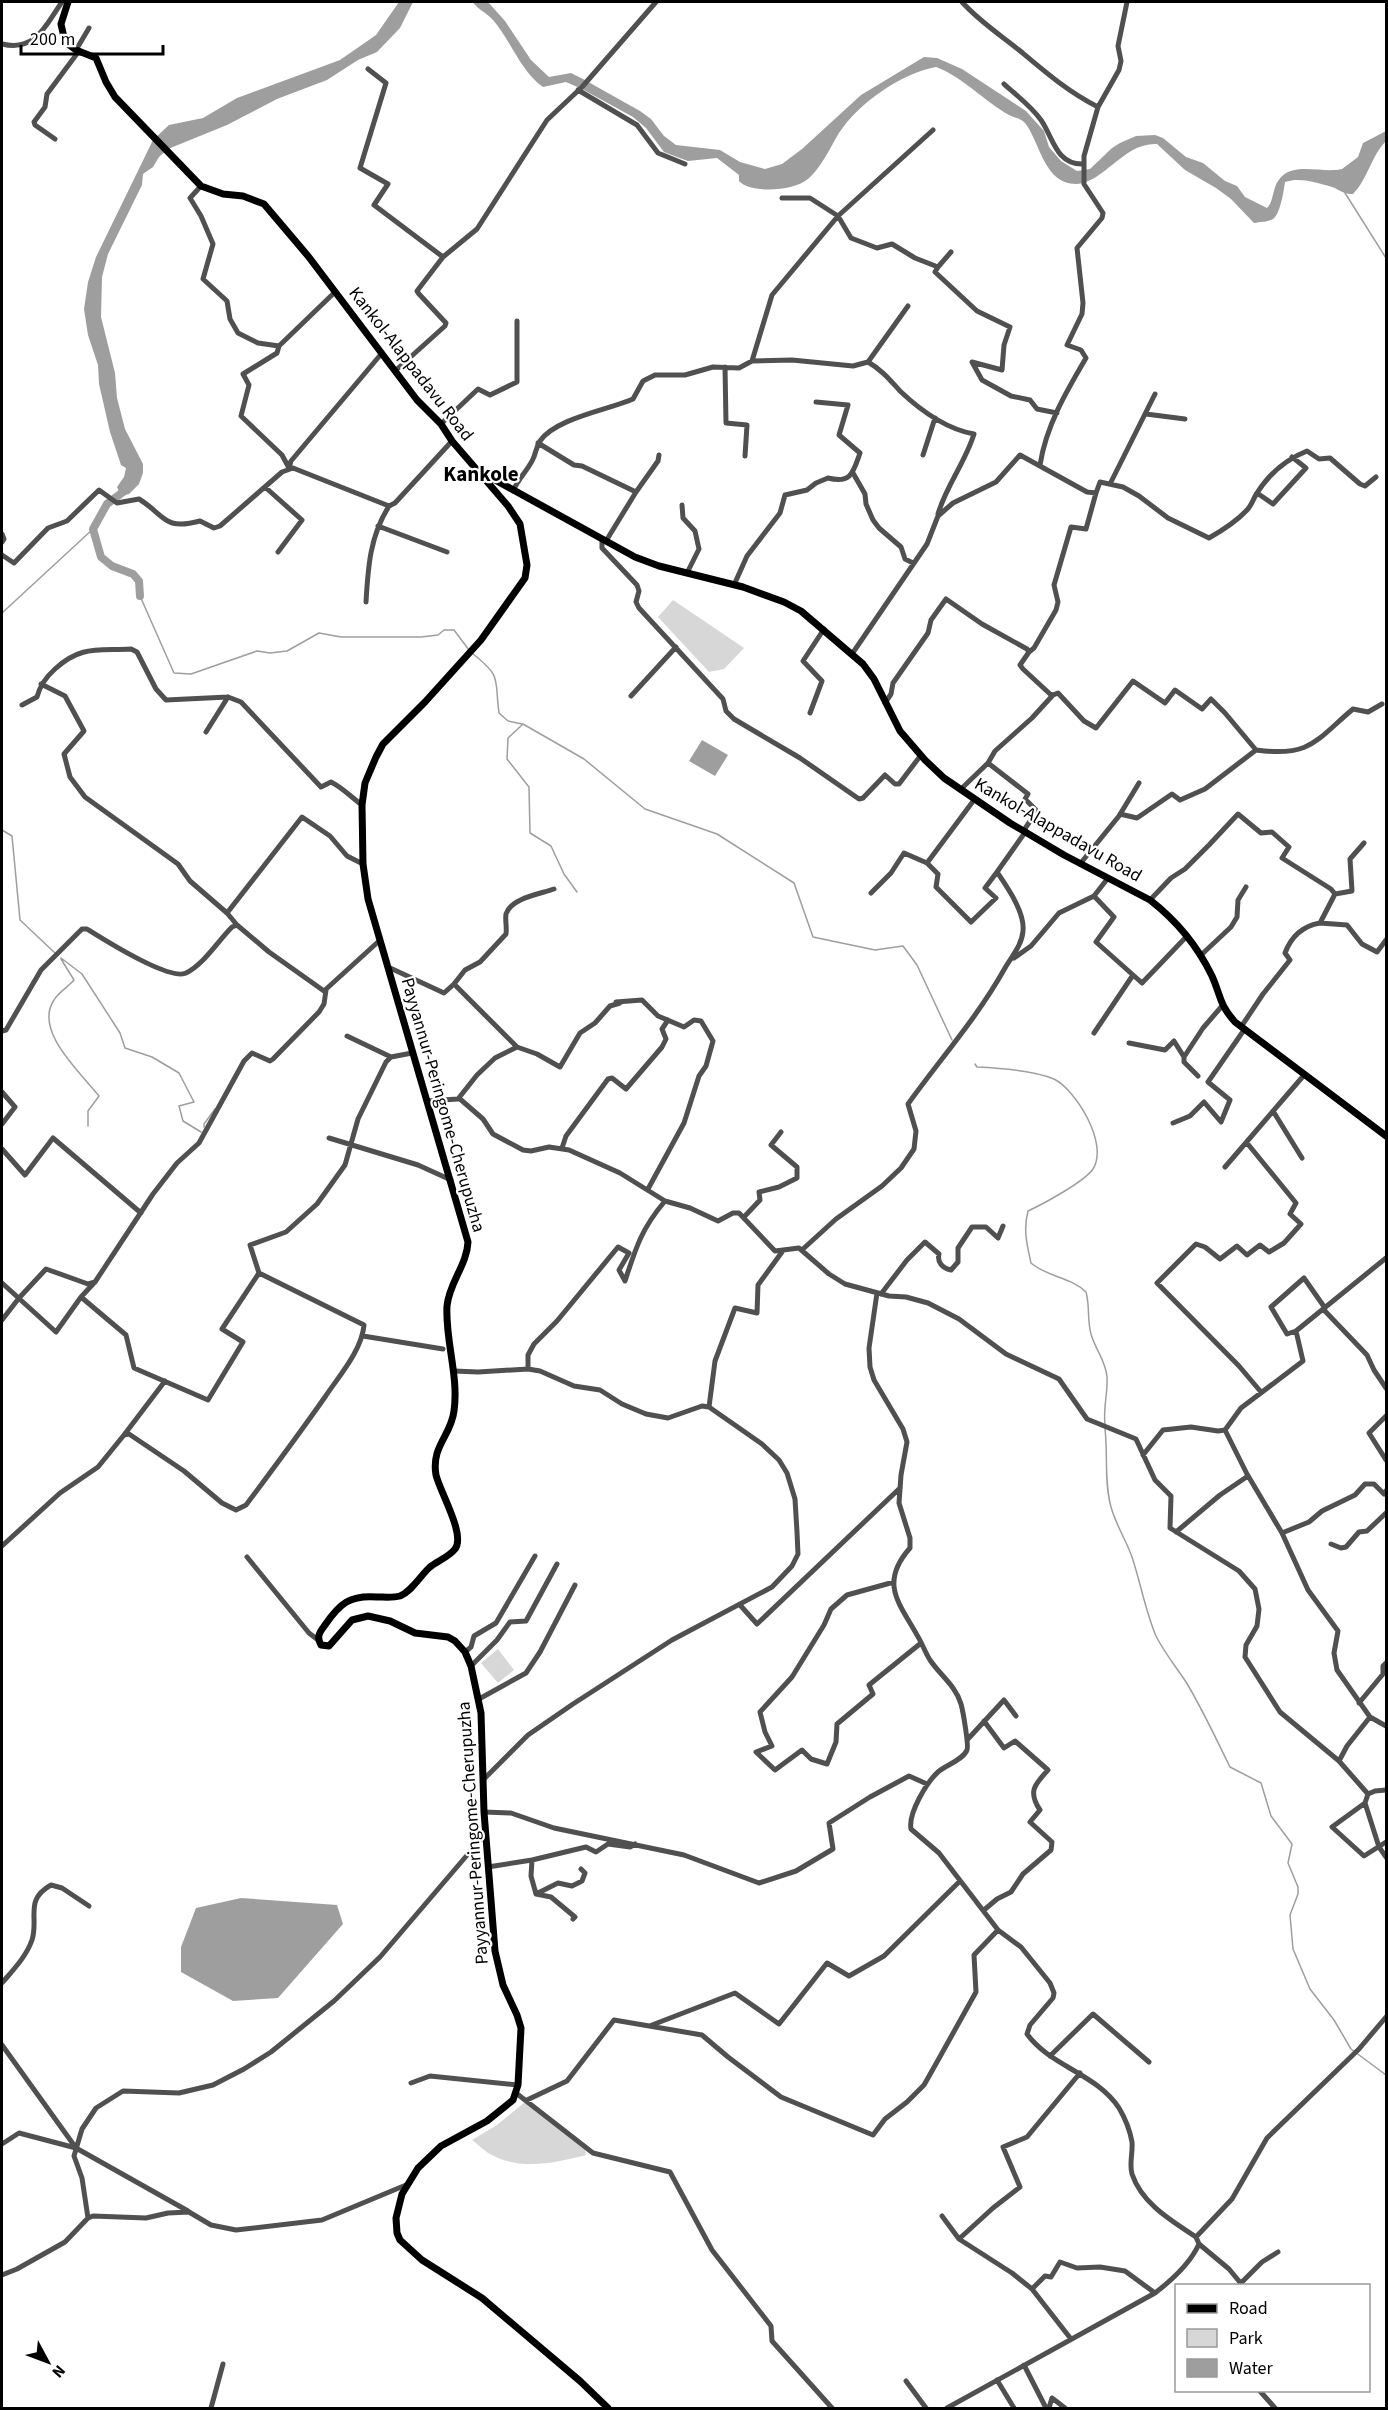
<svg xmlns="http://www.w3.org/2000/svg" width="1388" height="2410" font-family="'Source Sans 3',sans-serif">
	<rect width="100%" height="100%" fill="#fff"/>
	<!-- green -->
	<path fill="#d7d7d7" d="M673,600L744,648L724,669L709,672L658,617Z
		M498,1649L514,1670L498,1683L481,1663Z
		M525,2102L585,2150L586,2155C555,2163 520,2171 490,2154C484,2151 478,2144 472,2140L497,2125Z"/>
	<!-- water -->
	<path fill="#9e9e9e" d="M399,2H413L400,28L377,52L358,60L327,80L277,99L227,125L168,149L159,157L153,167L143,174L142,185L108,254L102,277L101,317L115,373L117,398L125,429L143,464V473L139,484L129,494L121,496L117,487L124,477L126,468L121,465L110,432L99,384L98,365L88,335L84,309L88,282L96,257L153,140L169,125L203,118L237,98L340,60L376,35Z
		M473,2H488L505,21L531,60L549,77L571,73L583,79L640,111L651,119L664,136L676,145L720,150L740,162L765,169L782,164L802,149L861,95L924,57L937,58L962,69L1026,111L1044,131L1049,147L1061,161L1077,171L1090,169L1112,148L1120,143L1136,136L1155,135L1163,138L1186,157L1203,163L1225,181L1237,186L1245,197L1267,208C1274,201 1272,190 1278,181C1291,160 1322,174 1342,169L1358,157L1363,143L1386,131V141C1371,156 1368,179 1353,194C1343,195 1338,188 1329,186C1315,182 1299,177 1285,182C1284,190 1280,215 1273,219C1268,222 1260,222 1254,223L1231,199L1216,188L1185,170L1157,144C1124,142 1104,183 1076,184C1044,184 1040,142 1025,123C1020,118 1015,118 1009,115C984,101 963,77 936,67C900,74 859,103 839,133C830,148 821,168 808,179C794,191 751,194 739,181V175L717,158L688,161L677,157L664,152L646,128L633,117L582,89L566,82L543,87C521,72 511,41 493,20C487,13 477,9 473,2Z
		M702,740L728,755L715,776L689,761Z
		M241,1898L337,1905L343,1924L278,1998L233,2001L181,1972V1947L196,1908Z"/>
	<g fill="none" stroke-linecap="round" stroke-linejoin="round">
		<!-- stream -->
		<path stroke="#9e9e9e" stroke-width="1.5" d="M1345,193L1386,258
			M140,596L174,673L191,674L257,651L270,653L287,651L319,633L341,637H421L438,635L444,630H454L469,650
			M2,613L93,529
			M472,653C503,678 494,677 499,713L508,721L522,724
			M523,724L584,759L645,809L717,834L794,883L813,937L875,950L903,946L917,965L952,1040
			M522,725L508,738L507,759L529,787L530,833L551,846L564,874L577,892
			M2,830L12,836L20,920L55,953
			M61,958L82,974L120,1033L125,1048L152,1057L179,1073L194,1102L179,1106L183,1121L201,1132
			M61,959L74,980C68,987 58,993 54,1000C33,1031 82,1074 99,1096L88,1111V1126
			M975,1064L977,1067C999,1068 1033,1070 1054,1079C1076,1090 1109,1144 1093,1169C1084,1182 1043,1204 1028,1211C1023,1230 1027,1245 1031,1263C1047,1277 1071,1277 1086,1292C1090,1306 1087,1320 1091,1334C1095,1349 1106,1361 1107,1377C1108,1393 1103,1408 1105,1424
			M204,1127V1124L215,1109
			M1105,1429C1108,1455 1104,1482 1111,1507C1116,1525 1126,1540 1132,1557C1141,1584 1145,1610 1156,1636C1164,1652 1176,1667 1186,1682C1203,1710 1216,1739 1230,1767L1261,1783L1271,1816L1292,1844L1288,1863L1298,1887V1894L1290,1915L1293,1949L1310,1989L1334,2020L1351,2049L1386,2075"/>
		<!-- river -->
		<path stroke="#9e9e9e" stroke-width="8" d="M127,489L107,504L93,529L101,557L112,566L133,574L139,581L140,596"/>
		<!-- minor -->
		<path stroke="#505050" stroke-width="5" d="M962,2C979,21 999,34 1019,50C1044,71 1068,92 1098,107
			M2,44C36,52 45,26 62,2
			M76,50L89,28
			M368,69L386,83L360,168L388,184L374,205L443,257
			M1004,84C1016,95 1031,106 1041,120C1053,137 1056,165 1083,164
			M578,90L637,125L658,153L685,164
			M55,139L35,125L34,122L45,107L47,94L79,51
			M201,186L190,198L201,216L213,244L203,279L227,301L230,319L238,333L258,343L279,346L335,292
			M782,198H810L838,216L851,238L877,248L892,244L915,258L938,267L951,252
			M938,267L935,272L977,311L1010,327L1004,345L1002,370L972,362L982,380L1011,396L1030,400L1037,409L1057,413
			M279,346L277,353L243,374L249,385L241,416L282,455L289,468
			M752,361L772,295L838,216L933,130
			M868,362L908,306
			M725,367L726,423L747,425L745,456
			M395,371L445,326L446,323L419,294L417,291L443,257L477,229L547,120L582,87L656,2
			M1146,414L1185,419
			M441,424L478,389L490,395L517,382V321
			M538,443L574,465L582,466L636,492L606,541
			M923,455L935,418
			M1040,465C1046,426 1066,392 1086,358L1081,350L1067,345L1082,314L1083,303L1077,248L1102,218L1103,213L1084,184V156L1098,107L1119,70L1121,61L1118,46L1127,2
			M289,468L291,461L382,353
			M853,473L865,494L866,504L873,520L879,528L901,547L905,559L913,563
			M1110,484L1155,394
			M265,487L302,520L278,552
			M513,491C518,479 528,470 533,459C536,453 536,447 540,441C556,418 608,410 633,399L643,381L655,375H685L713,367L739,368L752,361L792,360L853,366L868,362C882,370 890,380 900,391C920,410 946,429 974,434C965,463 946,486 938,514
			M636,492L658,461L659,455
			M1257,493L1273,504L1306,468L1292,457
			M682,505L683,518L695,531L699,549L687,573
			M378,526L447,552
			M2,534L4,539L2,542
			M602,539V548L637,585L639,591L636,602L639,608L723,699L726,711L734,719L800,758L859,799L863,798L885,775L895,784H899L921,755
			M2,555L14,563L48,528L67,521L99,490L117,503L139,499C165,515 163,531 200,521L214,528L220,526L282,472L293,468L389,506L395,503L452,441
			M734,585L747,556L780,513L785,495L807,490L816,483L828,478C851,484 853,473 860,453L839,435L848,405L816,402
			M366,602C368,567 370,536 389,506
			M1029,652L1034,648L1056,610L1058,602L1054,585L1071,527L1086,529L1096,493
			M852,654L927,544L938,516L953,503L996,482L1020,455L1087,492L1096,493L1100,482L1123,487L1139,496L1168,518L1209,538C1223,530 1236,522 1247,510C1252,505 1253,499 1257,493C1269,474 1287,459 1307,451L1319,459L1330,458L1360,484L1365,486L1376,477
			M41,684L65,696L84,731L64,754L70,777L85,797L178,864L190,881L227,913
			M631,696L676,647
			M885,703L891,694L893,683L928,633L931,620L946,599L982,624L1027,649L1029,652L1020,665L1023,669L1050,694L1053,695L1058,693L1084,721L1096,728L1133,681L1165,703L1175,690L1202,709L1211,699L1225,713L1256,750L1205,789L1180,800L1172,794L1137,818L1120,814
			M22,705L37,697C40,685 46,677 55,669C81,645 98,651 131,649L137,652L156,689L166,700L228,697L241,702L321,787L331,782C343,788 351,797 362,805
			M810,713L822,681L803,661L824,629
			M206,732L228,697
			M1256,750C1311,757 1315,741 1353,709L1368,712L1382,704
			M988,763L1028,794L1025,799L1037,811L1024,830
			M960,790L988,763L995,751L1032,718L1053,695
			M927,863L938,874L936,887L971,922L996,898L985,888L997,872
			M1080,864L1119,816L1139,783
			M1108,878L1094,896L1114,917L1096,942L1142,983L1187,936
			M871,893L891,873L904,853L927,863L974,800
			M1335,894L1352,891L1350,859L1364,843
			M1150,900L1171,878L1185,869L1209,845L1238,814L1261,833L1272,832L1289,847L1282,858L1331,889L1335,894L1320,923L1347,925L1362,944L1377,952L1386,940
			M237,925L227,913L302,817L330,836L347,856L363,864
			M1200,956L1231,927L1237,917L1238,900L1246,887
			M1014,958L1031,946L1059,913L1094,896
			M388,967L444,993L454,984L517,1047
			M454,984L465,970L480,962L506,934C507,927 505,920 506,914C511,898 540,894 554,889
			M616,1002L642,1000L658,1016L684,1027L694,1020L701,1021L713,1041L706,1066L699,1076L684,1123L648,1189
			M1241,1027L1263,994L1290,960L1285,953C1291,937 1303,926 1320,923
			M2,1031L6,1030L41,970L82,929H87C103,939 169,981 186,973C204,964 218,941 232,927L237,925L269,952L324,991L379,941
			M1094,1033L1133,975
			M347,1036L391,1057
			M1129,1043L1165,1050L1174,1041L1184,1057
			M1198,1076L1184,1062V1057L1203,1028L1222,1006
			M2,1092L15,1107L2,1124
			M460,1099L483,1119L493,1134L523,1150L531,1151L549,1147L569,1150L620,1173L665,1201L690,1208L718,1221L733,1213H739L775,1251L799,1248L829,1274L845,1284L889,1296L906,1297L928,1303L959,1319L1006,1354L1059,1379L1087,1419L1136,1439L1155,1480L1171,1496L1170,1528L1239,1571L1255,1589L1259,1609L1257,1626L1246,1645L1245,1657L1280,1712L1339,1761L1368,1794L1365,1803L1379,1847L1386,1857
			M427,1101L458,1099L477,1075L495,1058L517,1047L537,1054L560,1067L580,1033L595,1023L610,1006L620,1003
			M1273,1111L1302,1158
			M1173,1123L1190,1116L1204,1102L1221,1122L1230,1100L1208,1082L1244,1030
			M329,1138L418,1165L451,1180
			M1247,1143L1296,1203L1290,1214L1301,1224L1284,1243L1269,1252L1260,1245L1247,1255L1237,1246L1220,1259L1205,1247L1196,1244L1157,1283L1239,1366L1261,1392
			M562,1148L566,1136L608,1079L612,1078L626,1089L662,1047L666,1039L662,1029L668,1020
			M2,1149L25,1175L53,1138L141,1213
			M1225,1167L1305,1074
			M744,1217L760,1200L759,1192L779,1187L797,1178V1167L771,1145L781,1132
			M803,1249L836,1219L882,1186L901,1168L914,1149L916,1131L908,1104C941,1058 977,1018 1005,968C1012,956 1022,945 1023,931C1025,912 1007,887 997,872L1026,831
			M1386,1258L1296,1331L1303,1361L1241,1408L1225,1430L1247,1474L1282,1533L1308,1590L1338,1631L1334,1653L1337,1670L1370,1717L1386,1726
			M2,1283L56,1332L81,1297L126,1335L134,1368L208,1400L243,1342L222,1329L259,1273
			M877,1293L869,1348L870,1367L874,1380L903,1429L907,1442L901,1475L899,1503L910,1538V1548C879,1583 899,1603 917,1635C922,1643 925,1652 930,1660C940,1675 956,1686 961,1704C963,1711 969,1746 967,1750C963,1760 946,1765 938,1772C927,1782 908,1813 911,1829L939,1853L998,1930L1021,1947L1050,1983L1054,1993L1053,1998L1030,2025L1027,2034C1050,2066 1097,2074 1119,2108C1125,2118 1130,2131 1132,2142C1133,2153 1129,2164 1132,2174C1142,2204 1172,2221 1196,2237
			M881,1294L907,1260L925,1242L939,1254C937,1262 942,1268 951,1270L958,1262V1248L972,1227H986L998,1238L1003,1226
			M81,1297L94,1283
			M1323,1309L1367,1355L1374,1370L1386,1388
			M2,1320L19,1298L46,1269L88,1284L95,1282L153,1194L177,1163L199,1143L244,1061L252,1053L270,1061L273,1059L319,1012L324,1004L326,990
			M1296,1331L1287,1334L1271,1307L1304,1278L1325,1308
			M363,1336L443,1349
			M528,1369V1355L534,1344L557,1321L618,1247L629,1253L619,1270L625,1281C636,1247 642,1228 665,1201
			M454,1371L478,1372L528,1369L540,1371L574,1386L600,1390L622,1404L646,1414L668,1418L702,1406L709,1407L762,1444L779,1460L787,1473L795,1499L797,1532L798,1554L792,1566L772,1587L672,1640L573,1704L528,1735L483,1780
			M709,1407L715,1361L735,1308L757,1313L758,1285L782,1252
			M1386,1416L1369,1433L1386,1460
			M124,1435L165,1381
			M1143,1455L1163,1430L1191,1427L1218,1431L1225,1430
			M1176,1532L1220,1495L1248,1476
			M1282,1533L1309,1522L1322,1511L1355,1495L1365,1484H1374L1384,1494L1386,1491
			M1331,1544L1341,1548L1346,1547L1359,1532L1367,1531L1386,1513
			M2,1546L60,1493L98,1467L124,1435L129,1434L184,1471L222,1503L236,1510L246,1505C273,1469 299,1434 325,1397C339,1376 362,1350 364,1325L259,1273L250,1245L286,1232L317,1204L345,1165L358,1119L386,1062L391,1057L412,1053
			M247,1557L309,1633L318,1640
			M894,1582L847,1595L831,1609L824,1625L792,1677L760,1712L765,1732L772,1746L756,1752L775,1770L802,1750L811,1759L827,1764L836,1742L837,1724L873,1694L869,1685L921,1643
			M740,1605L757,1624L900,1488
			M465,1652L471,1647L474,1636L496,1623L535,1556
			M471,1666L497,1640L510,1622L526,1621L557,1564
			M479,1699L526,1673L540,1652L575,1585
			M1359,1703L1383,1674V1666L1386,1663
			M967,1740L1004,1700L1016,1716
			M1339,1761L1347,1746L1370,1717
			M1368,1794L1375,1791L1386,1790
			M1365,1803L1332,1827L1364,1856L1386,1842
			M484,1812L511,1813L554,1828L684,1855L759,1883L796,1871L833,1849L829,1823L870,1797L909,1776L927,1784
			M532,1860L531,1876L536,1894L551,1897L575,1917L573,1919
			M488,1867L532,1860L586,1847L596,1852L608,1844L630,1847L635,1844
			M538,1893L558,1883L572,1886L582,1881L585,1873L581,1869
			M984,1910L997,1899L1011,1892L1023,1874L1051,1850L1052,1842L1030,1822L1040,1810C1028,1792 1034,1785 1048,1770L1015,1741L1004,1748L984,1721
			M2,1983C13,1970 26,1957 32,1940C39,1918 24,1900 51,1885L62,1888L89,1906
			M652,2025L735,1993L779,2024L827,1963L849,1976L884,1956L960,1881
			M2,2045L76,2148L188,2211
			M1050,2056L1093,2014L1149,2062
			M411,2083L430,2076L518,2085
			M516,2093L593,2153L670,2172L712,2250L771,2326L772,2341L832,2408
			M527,2100L567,2081L614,2020L702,2035L728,2057L781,2097L873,2135L885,2119L907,2102L924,2085L937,2062L976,1992L974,1955L998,1930
			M2,2144L19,2133L76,2148
			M942,2216L959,2239L1012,2273L1032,2289L1045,2276L1051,2277L1060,2262L1077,2268L1100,2267L1125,2271L1155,2293
			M88,2218L82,2178L74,2156L82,2129L96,2108L123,2091L179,2093L213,2085L244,2069L271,2052L334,2001L380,1957L486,1833
			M959,2239L993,2208L1020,2187L1003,2147L1027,2137L1080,2073
			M1199,2244L1229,2269L1243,2286
			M2,2275L17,2269L65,2242L88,2218L93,2216L146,2218L168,2213L189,2212L211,2225L236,2230L322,2220L406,2185
			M1241,2283L1262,2262L1278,2252
			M1032,2289L1071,2339
			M1024,2365L1046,2408
			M997,2380L1014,2408
			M906,2381L926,2408
			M1259,2390L1275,2408
			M211,2408L223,2364
			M947,2408L1155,2293C1172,2280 1190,2264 1199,2244L1196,2237L1232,2199L1267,2138L1359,2049L1386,2017
			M1049,2408L1052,2398L1065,2408"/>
		<!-- major -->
		<path stroke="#000" stroke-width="7" d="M68,2L61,24L65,42L76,50L96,58L106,82L115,97L201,186L223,194L243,196L264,204L308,256L417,400L441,424L452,441L477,470L635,557L659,566L743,587L784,602L801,611L863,664L874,679L900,731L925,760L944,778L1010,823L1064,855L1150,900C1177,921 1197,945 1212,976C1221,996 1219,1004 1235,1022L1386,1136
			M477,470L508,506L520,524L527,565L525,578L481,640L425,702L383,744L376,757L365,783L362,805L363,864L368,899L468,1242C467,1265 449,1283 447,1306C445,1340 459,1376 454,1411C451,1436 431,1446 436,1475C440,1492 466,1535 455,1549C449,1557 437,1561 430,1567C420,1576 412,1591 400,1596C393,1598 384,1597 377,1597C350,1595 340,1603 325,1625C320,1632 316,1636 321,1645L329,1646L352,1620L368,1616L390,1621L415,1633L448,1637L455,1641L465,1652L471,1666L481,1713L484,1812L495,1951L503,1985L517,2015L521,2028L518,2085L513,2100L487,2121L441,2146L418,2168L402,2194L396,2218L397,2233L400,2240L422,2260L482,2298L580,2381L608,2408"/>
	</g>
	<g text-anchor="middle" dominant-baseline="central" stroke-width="4.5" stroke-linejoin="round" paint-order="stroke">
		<!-- street labels -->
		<g font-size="18" fill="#000" stroke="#fff">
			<text transform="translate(411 364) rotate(52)">Kankol-Alappadavu Road</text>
			<text transform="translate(1058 830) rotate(30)">Kankol-Alappadavu Road</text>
			<text transform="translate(443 1105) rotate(74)">Payyannur-Peringome-Cherupuzha</text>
			<text transform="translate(473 1833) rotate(-94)">Payyannur-Peringome-Cherupuzha</text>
		</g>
		<!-- quarter labels -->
		<g font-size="21" font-weight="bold" fill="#000" stroke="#fff">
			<text x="481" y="474">Kankole</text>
		</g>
	</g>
	<!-- border -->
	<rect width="1388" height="2410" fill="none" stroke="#000000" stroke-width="6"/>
	<!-- legend -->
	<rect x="1175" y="2284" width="195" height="108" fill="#ffffff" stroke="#999999" stroke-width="1.5"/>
	<rect x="1187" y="2304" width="30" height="9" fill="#000000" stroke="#999999" stroke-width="1.5"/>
	<text x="1229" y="2314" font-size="18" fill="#000000">Road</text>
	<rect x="1187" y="2329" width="30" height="18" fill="#d7d7d7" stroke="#999999" stroke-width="1.5"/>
	<text x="1229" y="2344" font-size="18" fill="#000000">Park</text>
	<rect x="1187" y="2359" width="30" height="18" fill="#9e9e9e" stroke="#999999" stroke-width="1.5"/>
	<text x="1229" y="2374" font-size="18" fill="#000000">Water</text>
	<!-- north arrow -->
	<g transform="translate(48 2362) rotate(131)" stroke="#ffffff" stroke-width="4.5" paint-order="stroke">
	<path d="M0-4.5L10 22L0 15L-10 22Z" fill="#000000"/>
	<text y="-9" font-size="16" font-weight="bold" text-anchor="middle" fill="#000000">N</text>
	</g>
	<!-- scale -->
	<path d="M21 45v9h142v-9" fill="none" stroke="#000000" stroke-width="3"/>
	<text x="30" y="45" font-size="18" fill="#000000" stroke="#ffffff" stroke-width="4.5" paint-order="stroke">200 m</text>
</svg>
